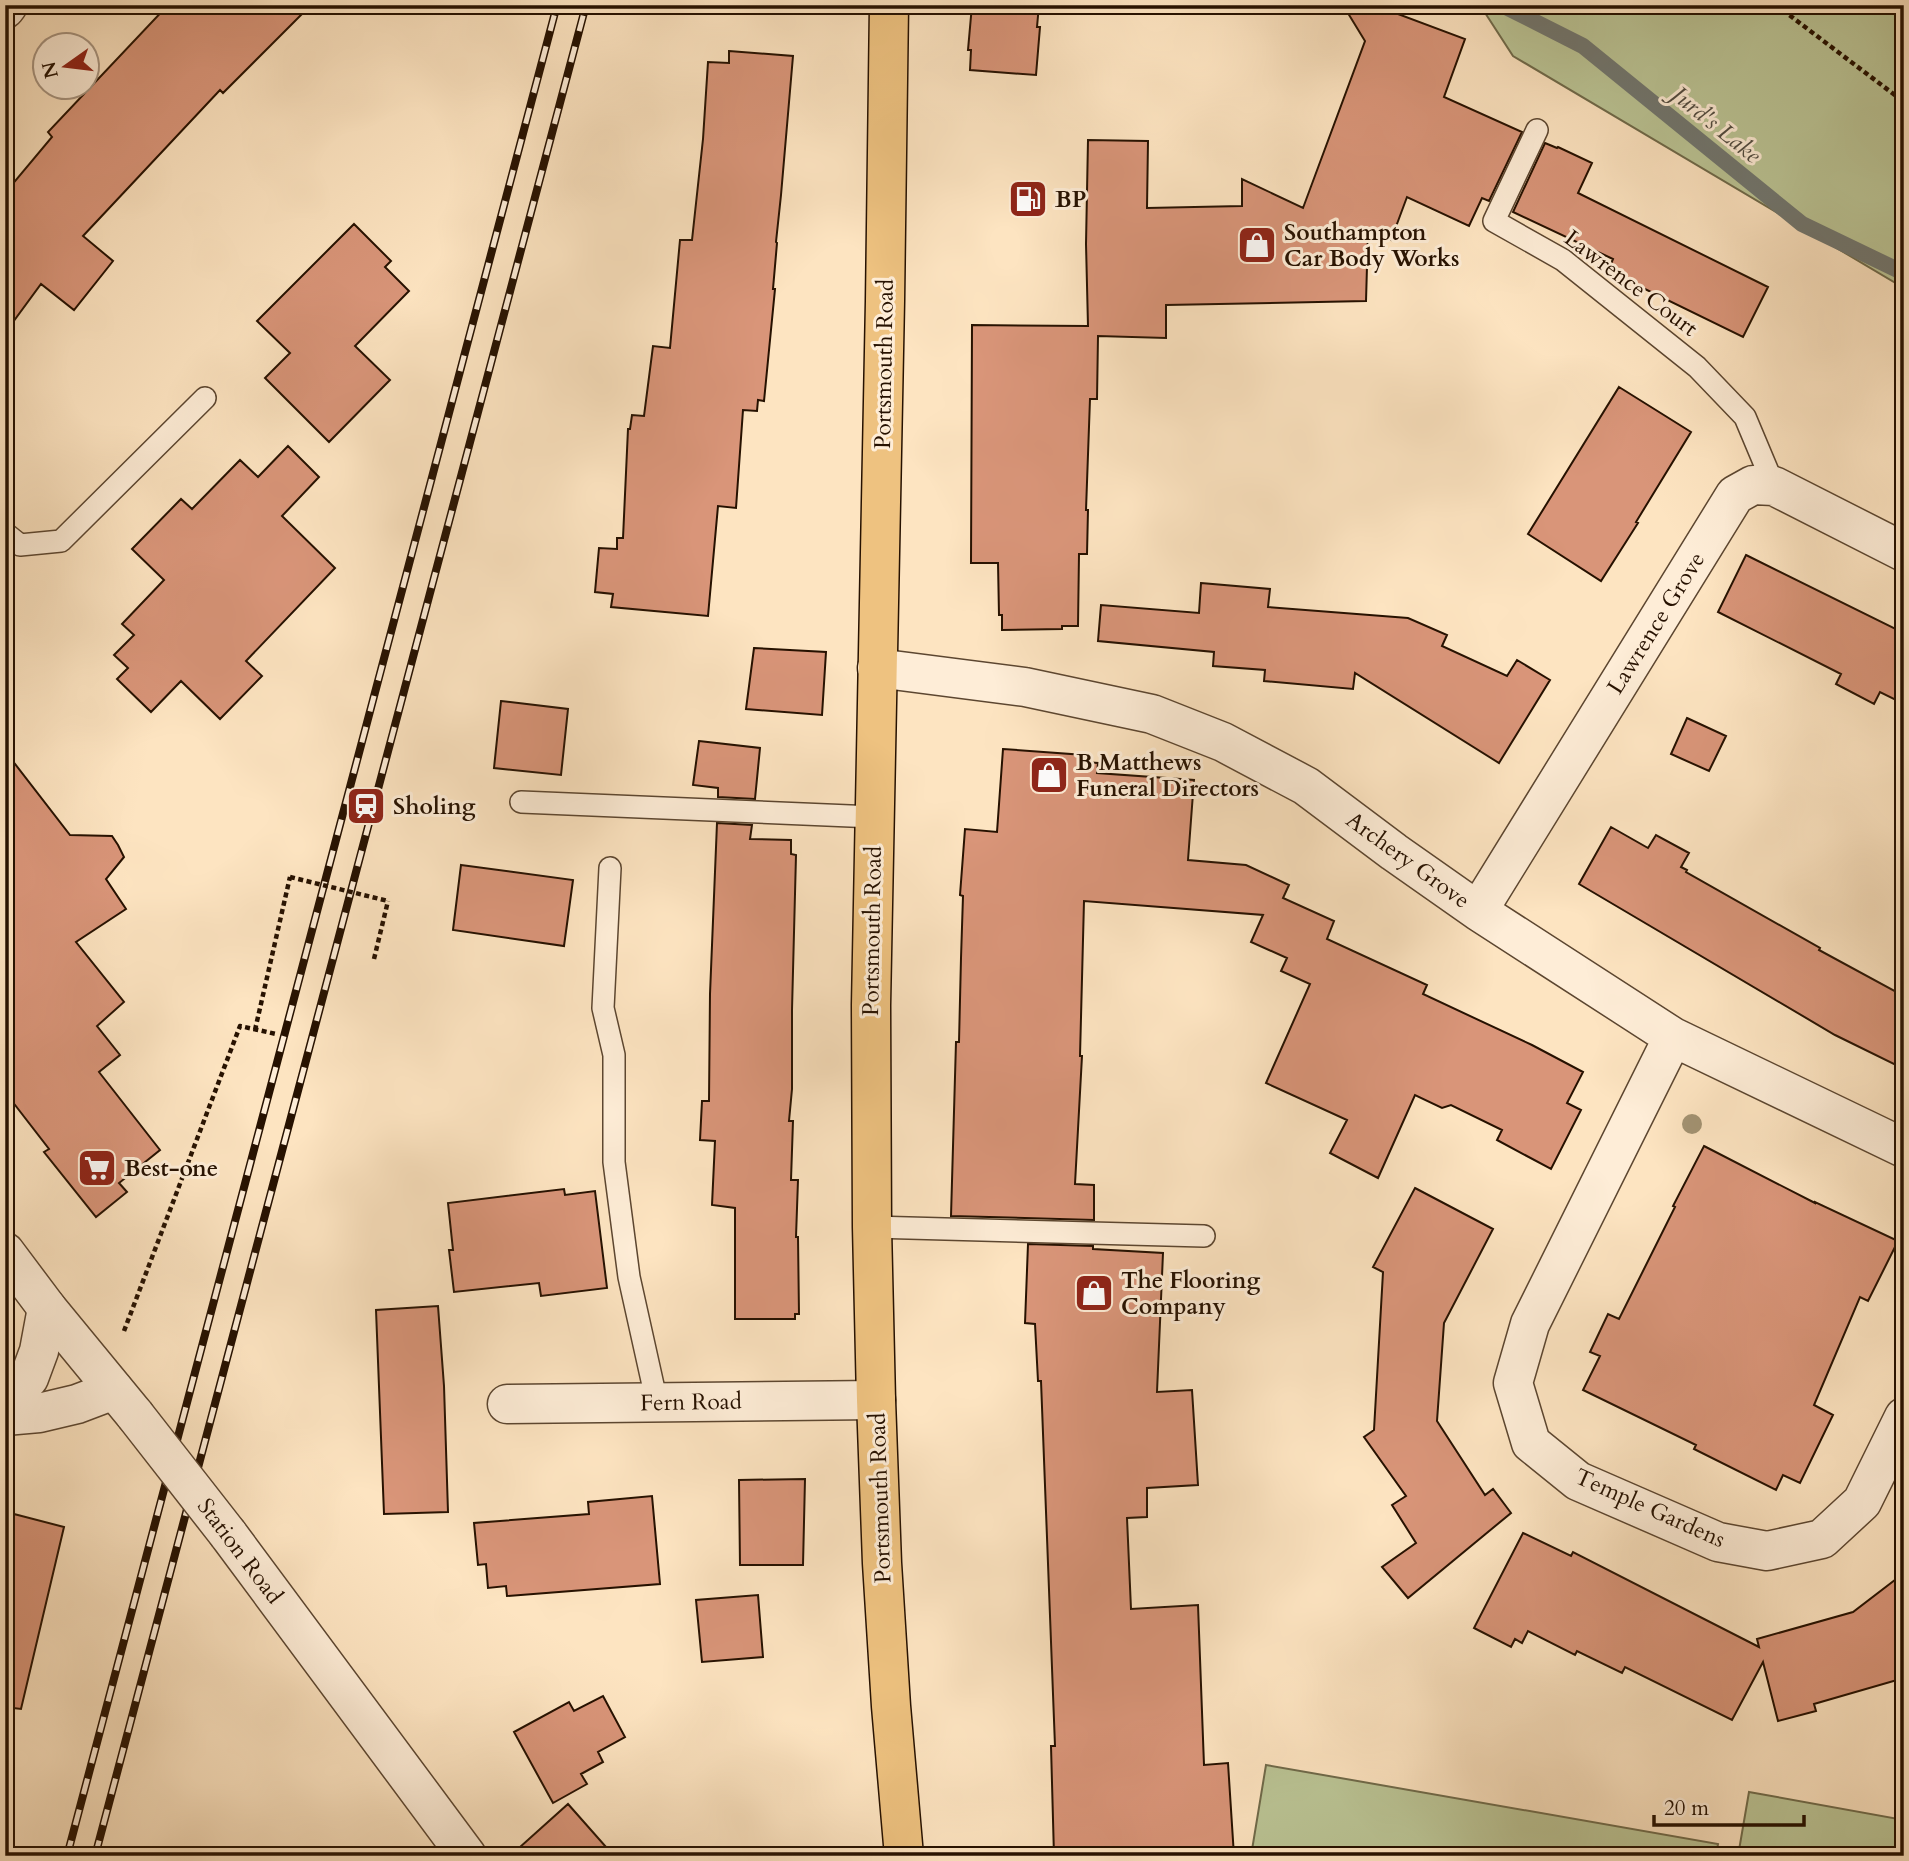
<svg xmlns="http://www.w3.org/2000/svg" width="1909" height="1861" font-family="Cardo,serif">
	<rect width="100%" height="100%" fill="#fde4c1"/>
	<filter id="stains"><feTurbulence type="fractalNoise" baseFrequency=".00286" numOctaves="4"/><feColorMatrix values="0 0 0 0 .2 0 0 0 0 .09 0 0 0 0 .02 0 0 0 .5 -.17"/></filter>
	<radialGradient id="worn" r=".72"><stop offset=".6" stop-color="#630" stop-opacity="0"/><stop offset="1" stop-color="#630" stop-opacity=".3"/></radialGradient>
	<!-- green -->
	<path fill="#bbc596" stroke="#706b4b" stroke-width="2" d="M1480,5H1904V288L1513,56Z
		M1266,1765L1718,1844L1716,1856H1251Z
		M1749,1792L1904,1820V1856H1738Z"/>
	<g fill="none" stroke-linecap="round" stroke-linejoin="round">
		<!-- stream -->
		<path stroke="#727871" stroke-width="16" d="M1502,5L1583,46L1802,224L1904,273"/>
	</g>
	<!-- building -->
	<path fill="#d99579" stroke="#261100" stroke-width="2" d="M168,5H311L223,93L220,90L83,236L113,261L74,310L41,284L5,333V193L52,137L48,132Z
		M972,5H1039L1037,27H1040L1036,75L970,70L971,50H968Z
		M1343,5H1374L1465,39L1444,97L1522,132L1489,201L1482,198L1469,226L1407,197L1391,240L1368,232L1366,301L1166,305V338L1098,336L1097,399H1090L1086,510H1088L1087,554H1079L1078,626H1062V629L1002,630V615H999L998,563H971L972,325L1088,326L1086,244L1088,140L1148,141L1147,208L1242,206V179L1303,208L1365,41Z
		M729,51L793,56L781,195L776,242L777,243L773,289H775L764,401L758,400L757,411L743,410L736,508L718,506L708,616L611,607L613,594L595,592L599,548L617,549V538H623L628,429H630L632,415L644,416L653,346L670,348L680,240H692L703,139L708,62L729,63Z
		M1545,143L1557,148L1558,147L1592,163L1578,193L1768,287L1743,337L1608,271L1613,259L1513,212Z
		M354,224L391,261L385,267L409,291L355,346L390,380L329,442L265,378L290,353L257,321Z
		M1619,387L1691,432L1636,522L1638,523L1601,581L1528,534Z
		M288,446L319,477L282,516L335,568L246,661L262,676L220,719L181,681L151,712L117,679L128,668L114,655L134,635L122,624L164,580L132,549L181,499L192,509L240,460L258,477Z
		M1746,555L1904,633V704L1880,692L1874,704L1836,684L1841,674L1718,612Z
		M1201,583L1270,589L1268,607L1408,618L1447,635L1442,646L1507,676L1517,660L1550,680L1499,763L1355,673L1353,689L1264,681L1265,670L1213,666L1214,652L1098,641L1101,605L1199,613Z
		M754,648L826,652L822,715L746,709Z
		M501,701L568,709L561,775L494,768Z
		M1687,718L1726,736L1709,771L1671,754Z
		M699,741L760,748L755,799L718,797V788L693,785Z
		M1003,749L1084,755L1083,762L1098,763L1097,773L1194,780L1188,860L1246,865L1289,885L1283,898L1334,921L1327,939L1427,985L1423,994L1532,1045L1583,1072L1567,1103L1581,1110L1551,1169L1497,1140L1502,1130L1451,1105L1442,1108L1415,1095L1378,1178L1330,1153L1347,1120L1266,1083L1310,984L1281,971L1287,958L1251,942L1263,915L1084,901L1080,1056H1082L1075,1184L1094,1185V1220L951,1216L956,1042H959L961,958L963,896L960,895L965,829L997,832Z
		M5,751L70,835L112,836L118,845L124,857L106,879L126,909L76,942L124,1002L97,1026L120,1055L99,1072L160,1150L119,1183L127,1192L96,1217L44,1152L49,1149L5,1092Z
		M717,823L752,825L750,839L791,840V854L796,855L792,1010V1089L789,1121H793L791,1180H798L796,1237H798L799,1314H795V1319H735V1208L712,1205L715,1141L700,1140L702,1101H709L710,994Z
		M1611,827L1648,848L1656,835L1689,853L1681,867L1687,870L1686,872L1820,948L1819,950L1904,996V1069L1835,1035L1579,884Z
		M461,865L573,880L564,946L453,930Z
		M1704,1146L1815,1203V1202L1898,1241L1868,1301L1860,1297L1814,1405L1833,1415L1800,1483L1783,1475L1776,1490L1694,1449L1696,1445L1583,1390L1600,1356L1590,1352L1608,1314L1619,1319L1675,1207L1673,1206Z
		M1415,1188L1493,1229L1444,1323L1437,1421L1485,1495L1493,1489L1511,1513L1408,1598L1382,1567L1416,1543L1392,1505L1406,1496L1364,1437L1374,1430L1383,1272L1373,1267Z
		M564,1189L565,1195L595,1191L607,1288L541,1296L539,1283L454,1292L449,1250H453L448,1203Z
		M1028,1244L1093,1246V1249L1163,1253L1157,1392L1192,1390L1198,1485L1147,1488V1517L1127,1518L1131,1609L1198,1605L1204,1765L1228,1763L1234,1856H1054L1051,1746H1055L1041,1381H1038L1035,1324L1025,1323Z
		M438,1306L444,1386L448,1512L384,1514L376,1310Z
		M805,1479L803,1565H740L739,1480Z
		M652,1496L660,1584L507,1596L506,1586L488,1588L486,1564L478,1565L474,1523L589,1514L588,1502Z
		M14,1514L64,1527L21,1709L5,1707V1552Z
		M1523,1533L1571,1556L1573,1552L1759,1647L1757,1639L1853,1612L1904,1573V1678L1814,1704L1816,1711L1778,1721L1763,1662L1732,1720L1625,1667L1622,1673L1577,1651L1575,1655L1528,1631L1522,1643L1515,1639L1511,1647L1474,1628Z
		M758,1595L763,1657L702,1662L696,1600Z
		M603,1696L625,1737L598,1752L603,1762L581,1774L587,1784L553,1803L514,1732L569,1702L574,1711Z
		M568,1804L614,1856H510Z"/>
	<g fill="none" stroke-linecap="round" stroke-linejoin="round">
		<!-- service casing -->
		<g stroke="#5c4630" stroke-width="24">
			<path id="service" d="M1537,130L1494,221L1563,260L1697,367L1745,417L1774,486
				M5,533L20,545L61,541L205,398
				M521,802L874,817
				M610,868L603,1008L614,1055V1162L629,1277L657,1403
				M872,1227L1204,1236"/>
		</g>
		<!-- minor casing -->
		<g stroke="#5c4630" stroke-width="41">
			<path id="minor" d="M877,668L1025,687L1152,714L1223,742L1306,786L1394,852L1478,911L1673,1037L1904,1148
				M1478,911L1735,495L1753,485L1774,486L1904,552
				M1673,1037L1530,1324L1513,1383L1531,1443L1578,1481L1718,1542L1767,1551L1822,1539L1862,1502L1904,1417
				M5,1402L29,1378L39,1351L47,1308
				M507,1404L876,1400
				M5,1416L39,1413L77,1404L114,1390"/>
		</g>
		<!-- tertiary casing -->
		<g stroke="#5c4630" stroke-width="41">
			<path id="tertiary" d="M5,9L8,5
				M5,1252L47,1308L135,1415
				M228,1534L467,1856"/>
		</g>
		<!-- primary casing -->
		<g stroke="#261100" stroke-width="41">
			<path id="primary" d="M889,5L885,301L871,1005L872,1227L876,1400L882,1563L891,1706L904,1856"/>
		</g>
		<!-- path -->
		<path stroke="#261100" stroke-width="4.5" stroke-dasharray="5 3.5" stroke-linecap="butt" d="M1776,5L1904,102
			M374,959L388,901
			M255,1030L290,877
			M124,1331L240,1026L276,1034"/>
		<!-- service -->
		<use href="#service" stroke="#feedd7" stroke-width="21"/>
		<!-- minor -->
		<use href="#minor" stroke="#feedd7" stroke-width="38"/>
		<!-- tertiary -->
		<use href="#tertiary" stroke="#feedd7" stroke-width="38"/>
		<!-- primary -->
		<use href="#primary" stroke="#eec280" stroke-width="38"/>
		<!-- rail casing -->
		<g stroke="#261100" stroke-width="8">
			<path id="rail" d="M67,1856L557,5
				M95,1856L586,5"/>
		</g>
		<!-- rail -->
		<use href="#rail" stroke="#feedd7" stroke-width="5" stroke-dasharray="16" stroke-linecap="butt"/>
		<!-- tertiary-bridge casing -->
		<g stroke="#5c4630" stroke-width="41" stroke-linecap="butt">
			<path id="tertiary-bridge" d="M135,1415L228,1534"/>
		</g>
		<!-- path-bridge -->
		<path stroke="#261100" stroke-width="4.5" stroke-dasharray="5 3.5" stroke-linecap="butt" d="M290,877L388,901"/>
		<!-- tertiary-bridge -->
		<use href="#tertiary-bridge" stroke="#feedd7" stroke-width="38"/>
	</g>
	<!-- trees -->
	<circle fill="#a39373" cx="1692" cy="1124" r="10"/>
	<!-- icons -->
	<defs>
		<g id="fuel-square" transform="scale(2.0125)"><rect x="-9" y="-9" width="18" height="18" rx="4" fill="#8f2418" stroke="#feedd7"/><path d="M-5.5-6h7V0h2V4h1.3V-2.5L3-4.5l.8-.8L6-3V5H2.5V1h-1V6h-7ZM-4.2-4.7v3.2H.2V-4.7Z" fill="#fff"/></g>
		<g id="shop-square" transform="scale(2.0125)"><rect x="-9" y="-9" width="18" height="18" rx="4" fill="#8f2418" stroke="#feedd7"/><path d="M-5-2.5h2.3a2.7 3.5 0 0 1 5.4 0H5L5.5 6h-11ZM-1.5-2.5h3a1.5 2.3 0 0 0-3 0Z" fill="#fff"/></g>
		<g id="station-square" transform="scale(2.0125)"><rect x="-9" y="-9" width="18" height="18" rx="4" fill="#8f2418" stroke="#feedd7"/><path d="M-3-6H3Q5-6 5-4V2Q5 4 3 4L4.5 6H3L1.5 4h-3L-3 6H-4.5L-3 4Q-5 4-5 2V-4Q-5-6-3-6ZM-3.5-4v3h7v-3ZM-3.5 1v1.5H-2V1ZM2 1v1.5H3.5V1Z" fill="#fff"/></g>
		<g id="supermarket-square" transform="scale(2.0125)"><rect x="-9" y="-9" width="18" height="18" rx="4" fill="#8f2418" stroke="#feedd7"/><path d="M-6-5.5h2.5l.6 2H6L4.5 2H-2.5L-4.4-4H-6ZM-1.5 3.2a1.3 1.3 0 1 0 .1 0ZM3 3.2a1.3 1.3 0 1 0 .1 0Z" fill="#fff"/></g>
	</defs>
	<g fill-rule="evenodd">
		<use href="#fuel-square" x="1028" y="199"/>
		<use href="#shop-square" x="1257" y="245"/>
		<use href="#shop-square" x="1049" y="775"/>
		<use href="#station-square" x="366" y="806"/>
		<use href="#supermarket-square" x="97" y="1168"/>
		<use href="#shop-square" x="1094" y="1293"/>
	</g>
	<g text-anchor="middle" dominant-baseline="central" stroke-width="6" stroke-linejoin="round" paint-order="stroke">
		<!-- poi labels -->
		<g font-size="23" font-weight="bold" fill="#261100" stroke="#feedd7" text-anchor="start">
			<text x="1055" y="199">BP</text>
			<text x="1284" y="232">Southampton<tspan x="1284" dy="26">Car Body Works</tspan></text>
			<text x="1076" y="762">B Matthews<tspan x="1076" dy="26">Funeral Directors</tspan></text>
			<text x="393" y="806">Sholing</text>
			<text x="124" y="1168">Best-one</text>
			<text x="1121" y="1280">The Flooring<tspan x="1121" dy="26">Company</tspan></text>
		</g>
		<!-- street labels -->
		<g font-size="23" fill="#261100" stroke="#feedd7">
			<text transform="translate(1631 283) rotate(37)">Lawrence Court</text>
			<text transform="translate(884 364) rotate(-89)">Portsmouth Road</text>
			<text transform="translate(1656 623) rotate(-58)">Lawrence Grove</text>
			<text transform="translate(1408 860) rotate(36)">Archery Grove</text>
			<text transform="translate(872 931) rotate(-89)">Portsmouth Road</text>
			<text transform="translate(691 1402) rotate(-1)">Fern Road</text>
			<text transform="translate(880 1498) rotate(-92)">Portsmouth Road</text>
			<text transform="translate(1650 1508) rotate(24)">Temple Gardens</text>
			<text transform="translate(240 1551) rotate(53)">Station Road</text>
		</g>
		<!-- water labels -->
		<g font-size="24" font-style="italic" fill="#524d42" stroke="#feedd7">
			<text transform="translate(1716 125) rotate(39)">Jurd's Lake</text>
		</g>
	</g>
	<!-- margin -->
	<rect width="1909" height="1861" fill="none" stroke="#fde4c1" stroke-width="28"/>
	<rect x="7" y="7" width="1895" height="1847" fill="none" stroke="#261100" stroke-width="3.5"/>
	<rect x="14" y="14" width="1881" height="1833" fill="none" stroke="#261100" stroke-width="2"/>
	<!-- north arrow -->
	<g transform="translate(66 66) rotate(256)"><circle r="33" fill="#feedd7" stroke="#a89581" stroke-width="2"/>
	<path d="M0-5L12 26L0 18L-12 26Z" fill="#8f2418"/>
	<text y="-10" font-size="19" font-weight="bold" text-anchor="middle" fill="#261100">N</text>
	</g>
	<!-- scale -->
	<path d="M1654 1815v10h150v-10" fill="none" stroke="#261100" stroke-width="3.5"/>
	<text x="1664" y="1815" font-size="21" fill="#261100" stroke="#feedd7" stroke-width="5" paint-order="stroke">20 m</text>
	<rect width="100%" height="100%" filter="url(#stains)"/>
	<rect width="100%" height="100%" fill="url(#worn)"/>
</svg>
